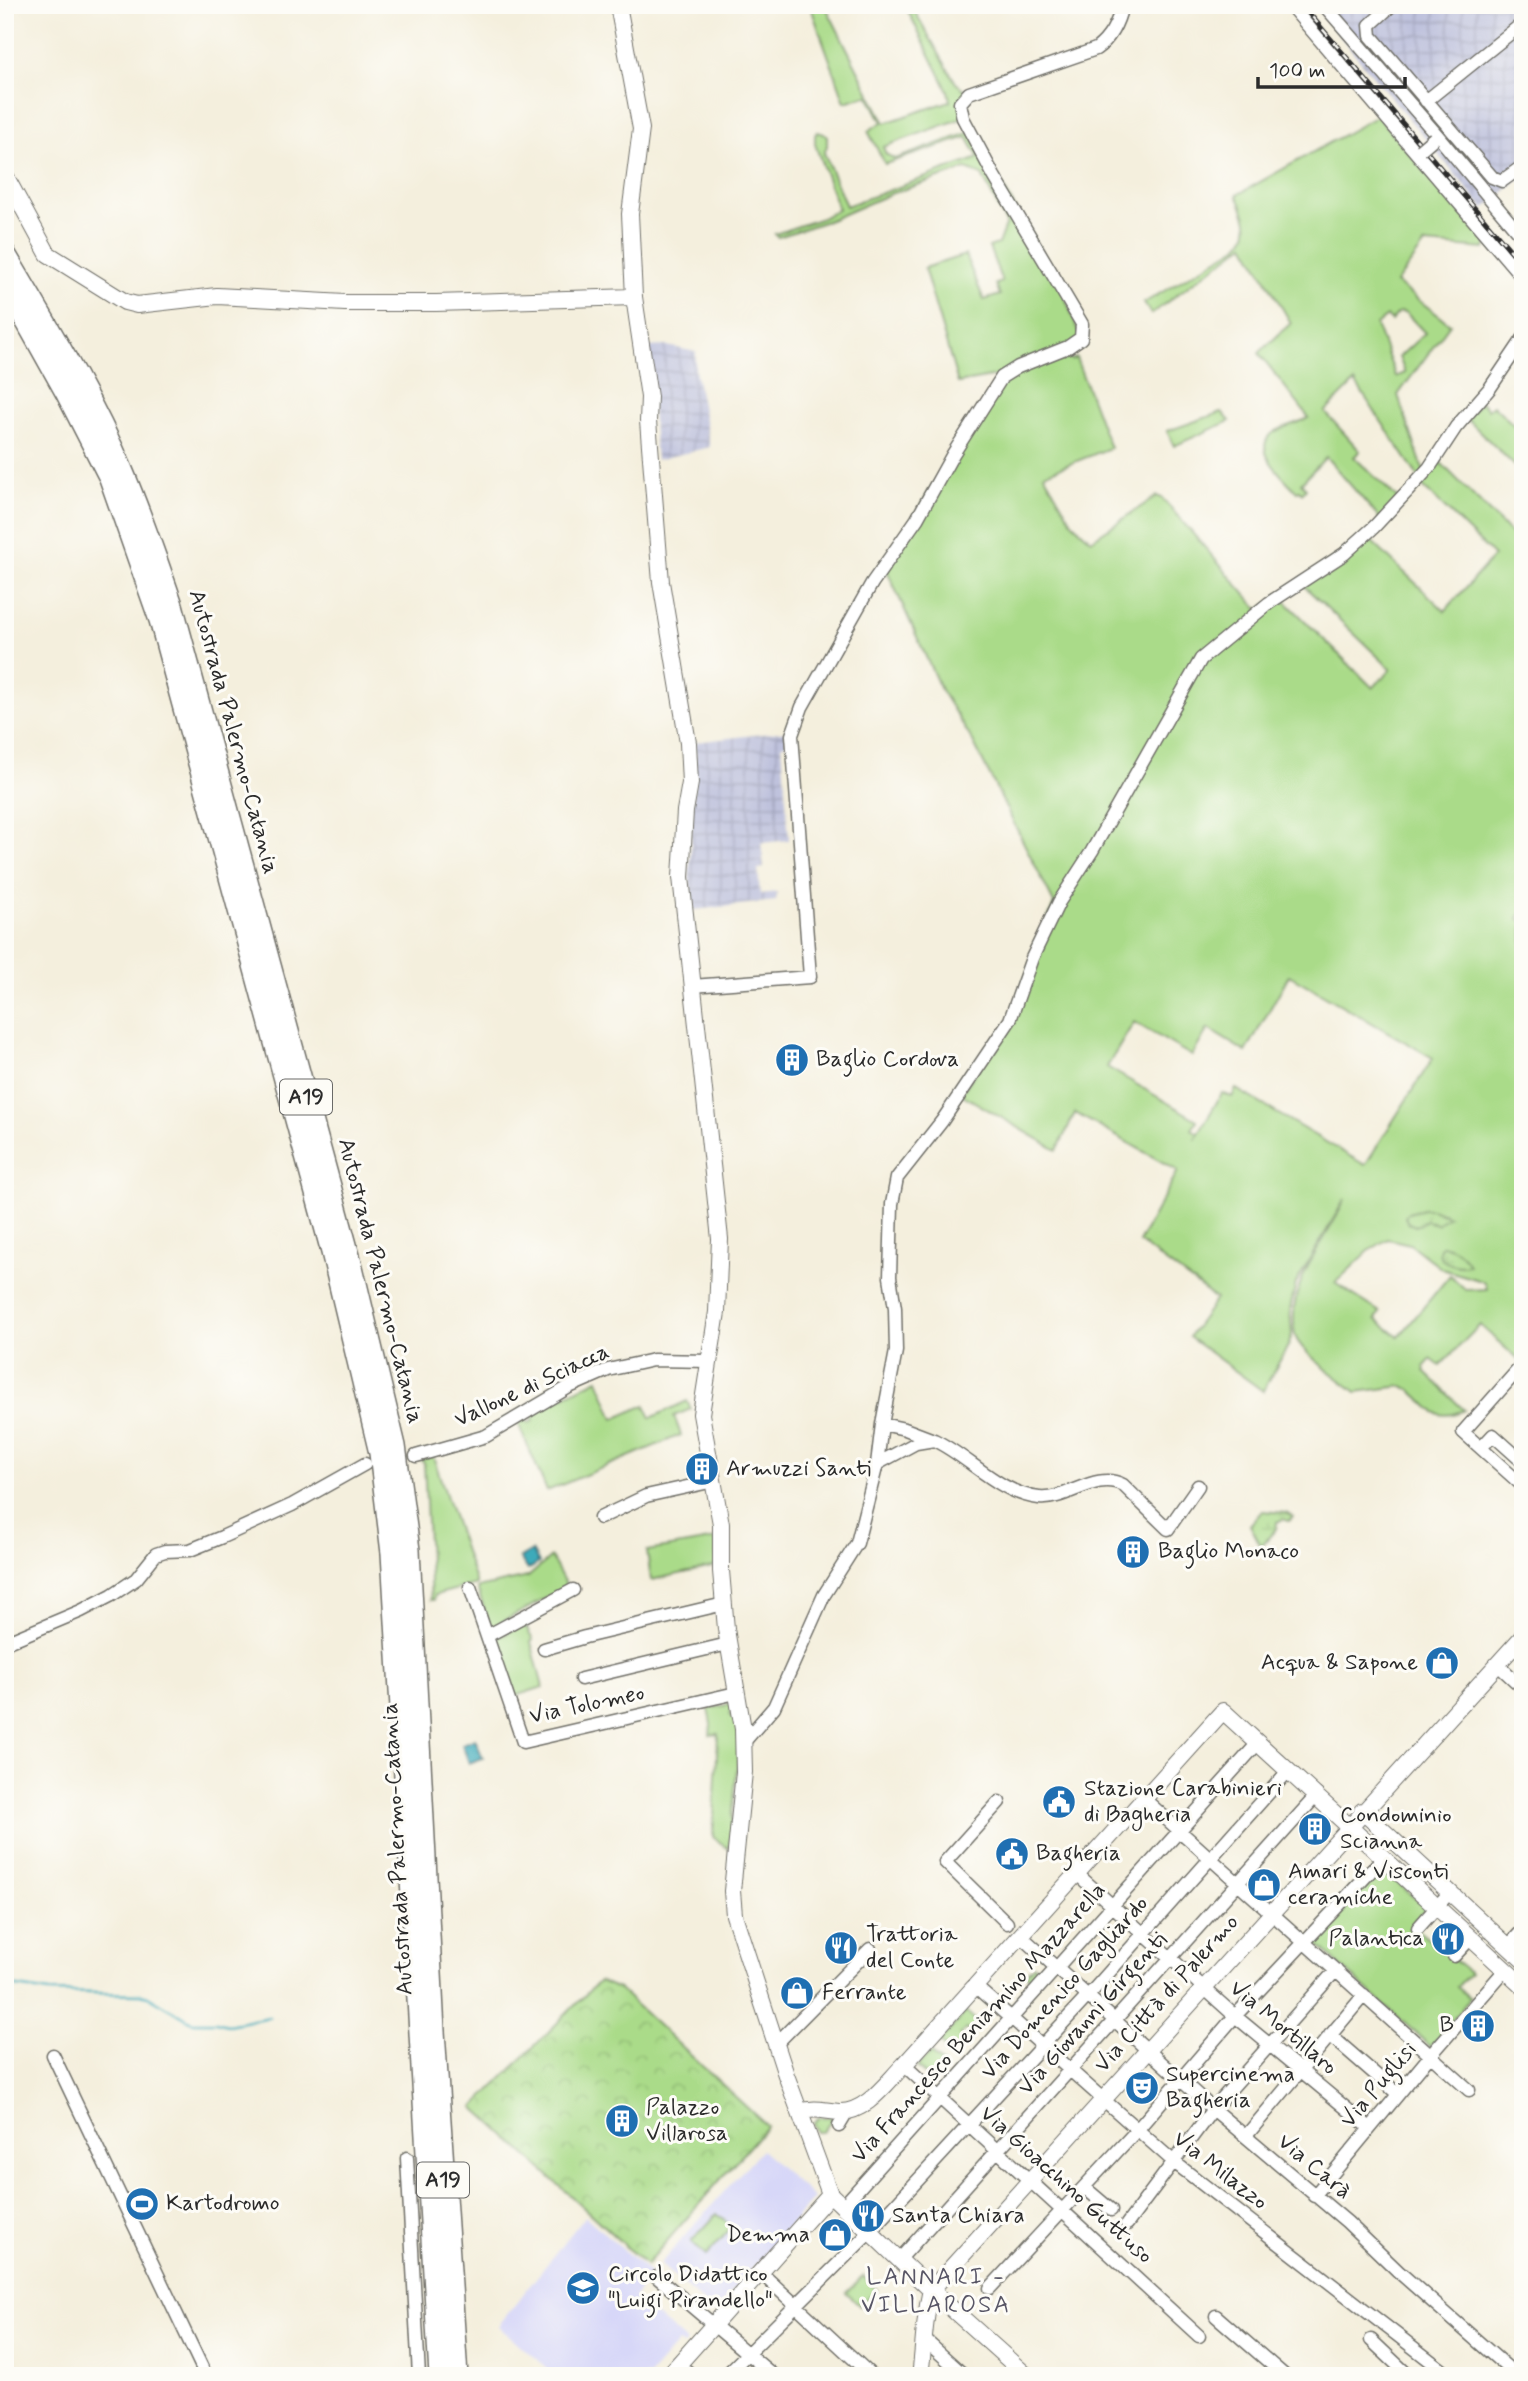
<svg xmlns="http://www.w3.org/2000/svg" width="1528" height="2381" font-family="Mynerve,sans-serif">
	<defs>
		<pattern id="industrial-grid" width="8" height="8" patternUnits="userSpaceOnUse" patternTransform="scale(1.75)"><rect width="8" height="8" fill="#bfc2dd"/><path d="M0 4h8M4 0v8" fill="none" stroke="#a4a7be"/></pattern>
		<pattern id="wetland-marsh" width="20" height="14" patternUnits="userSpaceOnUse" patternTransform="scale(1.75)"><rect width="20" height="14" fill="#aadb89"/><path d="M1 5h8M5 5V1M11 12h8M15 12V8" fill="none" stroke="#92bc76"/></pattern>
		<pattern id="park-crowns" width="20" height="18" patternUnits="userSpaceOnUse" patternTransform="scale(1.75)"><rect width="20" height="18" fill="#aadb89"/><path d="M2 6a3 3 0 1 1 6 0M12 15a3 3 0 1 1 6 0" fill="none" stroke="#92bc76"/></pattern>
	</defs>
	<rect width="100%" height="100%" fill="#fdfcf7"/>
	<filter id="ink" filterUnits="userSpaceOnUse"><feTurbulence type="fractalNoise" baseFrequency=".0143" numOctaves="2"/><feDisplacementMap in="SourceGraphic" scale="14" xChannelSelector="R" yChannelSelector="G"/><feConvolveMatrix kernelMatrix="1 2 1 2 8 2 1 2 1" color-interpolation-filters="sRGB"/></filter>
	<filter id="wash" filterUnits="userSpaceOnUse"><feTurbulence type="fractalNoise" baseFrequency=".00686" numOctaves="4" result="noise"/><feDisplacementMap in="SourceGraphic" scale="28" xChannelSelector="R" yChannelSelector="G"/><feGaussianBlur stdDeviation="1.57" result="paint"/><feColorMatrix in="noise" values="0 0 0 0 0 0 0 0 0 0 0 0 0 0 0 0 0 1.4 0 .05"/><feComposite in="paint" operator="in"/></filter>
	<g filter="url(#wash)">
		<rect width="100%" height="100%" fill="#f4efdd"/>
		<!-- built -->
		<path fill="#d7d7f8" d="M761,2150L814,2198L714,2312L660,2264Z
			M585,2216L651,2274L634,2297L687,2342L683,2346L678,2343L649,2376H556L498,2326Z"/>
		<!-- industrial -->
		<path fill="url(#industrial-grid)" d="M1314,5H1523V176L1484,209Z
			M667,346L696,352L695,369L710,447L656,460L647,347Z
			M787,731L789,743L782,745L789,840L761,843L764,868L758,869L760,894L777,892L776,901L694,910L689,878L696,742Z"/>
		<!-- green -->
		<path fill="#aadb89" stroke="#6a835a" stroke-width="2" fill-rule="evenodd" d="M810,5H825L885,123L950,101L948,91L905,5H911L956,83L969,93L963,118L883,147L886,154L895,159L971,132L1061,287L1081,338L1065,349L1071,360L1076,358L1110,448L1044,474L1072,522L1091,540L1157,496L1162,498L1259,610L1280,596L1373,688L1391,669L1301,583L1365,535L1445,611L1494,556L1417,481L1419,478L1355,382L1325,412L1360,451L1354,457L1399,500L1381,520L1326,457L1301,483L1306,488L1302,493L1299,490L1297,492C1286,479 1249,450 1273,433C1283,426 1298,423 1309,418L1259,353L1291,323L1245,244L1151,314L1144,303L1237,247C1255,230 1246,215 1237,195L1377,116L1487,242L1485,249L1425,244L1396,283L1450,324L1398,395L1424,472L1436,458L1523,546V911L1518,918L1523,921V1194L1514,1202L1516,1216L1520,1220L1518,1228L1523,1229V1364L1480,1325L1440,1366L1431,1359L1424,1367L1426,1370L1425,1372L1464,1410C1427,1426 1430,1398 1403,1386L1356,1392C1341,1380 1303,1354 1296,1338C1294,1334 1294,1326 1294,1322C1291,1275 1329,1239 1345,1199L1296,1283L1290,1310L1292,1334L1289,1344L1263,1391L1189,1337L1216,1299L1139,1242L1178,1171L1075,1113L1057,1150L961,1094L1010,1020L1054,903L972,740L941,690L884,564L1002,375L958,383L924,268L965,255L984,300L1000,295L996,284L1002,282L989,247L998,244L1006,223L982,175L966,169L890,194L830,220L778,237L775,234L822,218L838,209L815,144V135L818,132L827,135V146L824,153L846,206L979,158L967,137L885,164L868,131L882,122L868,95L845,102ZM1399,312L1406,313L1425,333L1399,357L1405,373L1396,377L1376,325L1387,316L1391,321ZM1289,975L1433,1058L1365,1165L1236,1089L1232,1097L1222,1093L1195,1140L1198,1133L1192,1129L1197,1120L1107,1067L1134,1022L1192,1056L1208,1029L1246,1052ZM1424,1209L1442,1213L1416,1225ZM1388,1239L1410,1244L1442,1269L1485,1282L1487,1289L1466,1290L1450,1275L1399,1337L1376,1319L1380,1312L1335,1283L1370,1250Z
			M1481,402L1488,409L1493,405L1523,434V474L1466,418Z
			M1222,412L1230,421L1174,446L1167,431Z
			M598,1379L614,1419L645,1405L651,1418L687,1401L691,1409L674,1416L681,1435L547,1491L518,1423L525,1419L528,1423L533,1421V1415L556,1400Z
			M433,1456L476,1584L435,1595L434,1600H431L424,1463L420,1460Z
			M716,1539L717,1566L651,1580L647,1551Z
			M551,1557L567,1587L491,1628L477,1588L528,1577Z
			M524,1624L533,1640L531,1642L543,1687L515,1696L495,1639Z
			M735,1703L734,1711L730,1713L732,1718L736,1717L740,1737L729,1849L713,1837L718,1734L710,1735L711,1724L708,1709Z
			M1381,1868L1426,1908L1415,1920V1928L1470,1973L1457,1987L1470,1998L1431,2047L1314,1942Z
			M1044,1963L1048,1967L1035,1982L1025,1974L1034,1965L1039,1969Z
			M966,2012L980,2024L972,2034L966,2029L960,2035L966,2040L953,2055L939,2042Z
			M930,2053L943,2065L930,2079L917,2067Z
			M819,2117H834L823,2132H817L813,2123Z
			M717,2214L732,2227L706,2256L691,2242Z
			M863,2276L877,2290L860,2306L846,2293Z"/>
		<!-- wetland -->
		<path fill="url(#wetland-marsh)" stroke="#6a835a" stroke-width="2" d="M1523,1194V1229H1518L1520,1220L1516,1216L1514,1202Z
			M1424,1209H1432L1448,1216L1437,1224L1426,1221L1416,1226L1408,1223L1405,1217L1408,1213Z
			M1441,1246C1452,1245 1464,1255 1469,1265C1460,1268 1448,1264 1441,1259L1439,1251Z
			M1262,1511L1286,1513L1293,1517L1289,1521L1283,1519L1277,1522L1276,1529L1261,1546L1250,1525Z"/>
		<!-- park -->
		<path fill="url(#park-crowns)" stroke="#6a835a" stroke-width="2" d="M599,1981L619,1989L767,2126L646,2265L474,2107Z"/>
		<!-- water -->
		<path fill="#3caaba" stroke="#346a72" stroke-width="2" d="M532,1551L539,1563L528,1570L520,1558Z
			M475,1739L483,1758L469,1763L462,1744Z"/>
		<g fill="none" stroke-linecap="round" stroke-linejoin="round">
			<!-- stream -->
			<path stroke="#3caaba" stroke-width="2.5" d="M5,1985L49,1992L141,1994L148,1996L192,2022H216L228,2025L269,2017"/>
		</g>
	</g>
	<g filter="url(#ink)">
		<g fill="none" stroke-linecap="round" stroke-linejoin="round">
			<!-- street casing -->
			<g stroke="#717069" stroke-width="15">
				<path id="street" d="M1290,5L1523,278
					M1324,5L1437,135L1523,238
					M1392,5L1370,25L1371,36L1492,177L1502,181L1523,166
					M1426,101L1523,23
					M692,986L810,977L792,735L802,707L872,583L917,519L953,454L1002,377L1018,367L1068,347L1081,338L1082,324L994,176L963,118L960,103L969,93L1096,49C1111,38 1118,23 1122,5
					M1523,1374L1518,1370L1463,1432L1523,1486
					M934,1440C970,1457 998,1493 1039,1498C1067,1501 1096,1470 1123,1485L1168,1529L1198,1486
					M1481,1448L1493,1435L1523,1462
					M416,1456L486,1436L569,1387L608,1370L653,1360L709,1361
					M877,1464L916,1443L934,1440L905,1429L882,1424
					M600,1518L646,1496L714,1481
					M470,1587L523,1742L736,1693
					M487,1636L573,1590
					M5,1643L81,1611L112,1595L136,1579L156,1554L165,1551L190,1550L222,1537L292,1505L365,1464
					M544,1649L585,1637L724,1604
					M1497,1664L1523,1688
					M581,1679L728,1644
					M743,1743L774,1707L824,1595L857,1543L877,1464L882,1424L896,1351L895,1308L890,1277L892,1204L897,1178L942,1121L1010,1020L1032,958L1059,902L1092,851L1201,659L1269,603L1344,554L1374,527L1429,468L1456,427L1490,388L1523,339
					M1143,1798L1469,2090
					M999,1802L945,1862L1007,1923
					M1076,1873L1235,2016L1370,2128
					M1418,1928L1450,1892
					M1020,1935L1213,2109L1347,2222L1400,2273L1517,2376
					M1508,1946L1523,1930
					M1454,1956L1471,1938
					M975,1986L1174,2162L1450,2376
					M1330,2035L1398,2094
					M776,2044L870,1949
					M53,2055L206,2376
					M904,2065L1199,2336
					M839,2126L848,2111
					M1246,2136L1364,1995
					M407,2158L419,2376
					M1084,2187L1111,2210
					M1314,2196L1430,2056L1505,1970
					M843,2206L1258,1743
					M1127,2224L1213,2109L1336,1970
					M899,2260L1317,1795
					M760,2272L872,2376
					M657,2277L774,2376
					M990,2288L1137,2130L1235,2016L1384,1857
					M1216,2316L1285,2376
					M925,2340L965,2376
					M1371,2340L1409,2376
					M687,2371L692,2376
					M725,2376L870,2232L1088,1996L1289,1770"/>
			</g>
			<!-- secondary casing -->
			<g stroke="#717069" stroke-width="18">
				<path id="secondary" d="M618,5L641,129L630,214L634,297L649,397L648,421L661,582L688,743L690,783L685,811L681,877L720,1239L717,1312L701,1414L721,1524V1571L726,1629L743,1729L744,1772L732,1891L734,1915L786,2075L830,2194
					M5,175L48,254L125,302L137,305L217,296L345,303H436L634,297
					M1362,1811L1523,1960
					M801,2112C814,2107 825,2111 839,2112C866,2113 886,2083 904,2065L1223,1711L1523,1986
					M830,2194L931,2290L1027,2376
					M668,2376L830,2194
					M920,2376C924,2347 924,2318 931,2290L1523,1636"/>
			</g>
			<!-- highway casing -->
			<g stroke="#717069" stroke-width="24">
				<path id="highway" d="M5,254C46,324 90,395 122,470C141,514 156,559 172,605L352,1267L395,1446L409,1550L434,2031L457,2376
					M5,283L67,394L110,478L160,620L332,1252L380,1453L392,1553L440,2376"/>
			</g>
			<!-- street -->
			<use href="#street" stroke="#fff" stroke-width="12"/>
			<!-- secondary -->
			<use href="#secondary" stroke="#fff" stroke-width="16"/>
			<!-- highway -->
			<use href="#highway" stroke="#fff" stroke-width="21"/>
			<!-- rail casing -->
			<g stroke="#2b2b2b" stroke-width="5">
				<path id="rail" d="M1302,5L1523,265"/>
			</g>
			<!-- rail -->
			<use href="#rail" stroke="#fdfcf7" stroke-width="2.5" stroke-dasharray="8" stroke-linecap="butt"/>
			<!-- street-bridge casing -->
			<g stroke="#717069" stroke-width="15" stroke-linecap="butt">
				<path id="street-bridge" d="M1420,150L1434,138"/>
			</g>
			<!-- street-bridge -->
			<use href="#street-bridge" stroke="#fff" stroke-width="12"/>
		</g>
	</g>
	<!-- icons -->
	<defs>
		<g id="building-disc" transform="scale(1.75)"><circle r="9.5" fill="#1f6fb2" stroke="#fdfcf7"/><path d="M-4-6H4V6H1V3H-1V6H-4ZM-2.5-4.3h1.7v1.8h-1.7ZM.8-4.3h1.7v1.8H.8ZM-2.5-1h1.7V.8h-1.7ZM.8-1h1.7V.8H.8Z" fill="#fff"/></g>
		<g id="shop-disc" transform="scale(1.75)"><circle r="9.5" fill="#1f6fb2" stroke="#fdfcf7"/><path d="M-5-2.5h2.3a2.7 3.5 0 0 1 5.4 0H5L5.5 6h-11ZM-1.5-2.5h3a1.5 2.3 0 0 0-3 0Z" fill="#fff"/></g>
		<g id="civic-disc" transform="scale(1.75)"><circle r="9.5" fill="#1f6fb2" stroke="#fdfcf7"/><path d="M-.6-6.5H3V-4.5H.6V-3L4-1V1h2V6H-6V1h2V-1L-.6-3ZM-1.2 2.5V6h2.4V2.5Z" fill="#fff"/></g>
		<g id="restaurant-disc" transform="scale(1.75)"><circle r="9.5" fill="#1f6fb2" stroke="#fdfcf7"/><path d="M-5-6h1v4h1v-4h1v4h1v-4h1v5L-1.5 .5V6h-2V.5L-5-1ZM5-6V6H3V1.5H1.5Q1.5-4 5-6Z" fill="#fff"/></g>
		<g id="theatre-disc" transform="scale(1.75)"><circle r="9.5" fill="#1f6fb2" stroke="#fdfcf7"/><path d="M-5-5.5Q0-4 5-5.5V0Q5 5 0 6Q-5 5-5 0ZM-3.3-2.5H-1v1.5H-3.3ZM1-2.5H3.3v1.5H1ZM-2.8 1Q0 5.5 2.8 1Z" fill="#fff"/></g>
		<g id="stadium-disc" transform="scale(1.75)"><circle r="9.5" fill="#1f6fb2" stroke="#fdfcf7"/><path d="M0-5a6.5 5 0 1 0 0 10a6.5 5 0 1 0 0-10ZM-3.5-1.8h7v3.6h-7Z" fill="#fff"/></g>
		<g id="school-disc" transform="scale(1.75)"><circle r="9.5" fill="#1f6fb2" stroke="#fdfcf7"/><path d="M0-5L7-2L0 1L-7-2ZM-4 1L0 2.5L4 1V4Q0 6-4 4Z" fill="#fff"/></g>
	</defs>
	<g fill-rule="evenodd">
		<use href="#building-disc" x="792" y="1060"/>
		<use href="#building-disc" x="702" y="1469"/>
		<use href="#building-disc" x="1133" y="1552"/>
		<use href="#shop-disc" x="1442" y="1663"/>
		<use href="#civic-disc" x="1059" y="1802"/>
		<use href="#building-disc" x="1315" y="1829"/>
		<use href="#civic-disc" x="1012" y="1854"/>
		<use href="#shop-disc" x="1264" y="1885"/>
		<use href="#restaurant-disc" x="1448" y="1939"/>
		<use href="#restaurant-disc" x="841" y="1948"/>
		<use href="#shop-disc" x="797" y="1993"/>
		<use href="#building-disc" x="1478" y="2026"/>
		<use href="#theatre-disc" x="1142" y="2088"/>
		<use href="#building-disc" x="622" y="2121"/>
		<use href="#stadium-disc" x="142" y="2204"/>
		<use href="#restaurant-disc" x="868" y="2216"/>
		<use href="#shop-disc" x="835" y="2235"/>
		<use href="#school-disc" x="583" y="2288"/>
	</g>
	<g text-anchor="middle" dominant-baseline="central" stroke-width="6" stroke-linejoin="round" paint-order="stroke">
		<!-- shield labels -->
		<g fill="#fdfcf7" stroke="#6a6a68" stroke-width="2">
			<rect x="280" y="1079.5" width="52" height="35" rx="5"/>
			<rect x="417" y="2162.5" width="52" height="35" rx="5"/>
		</g>
		<g font-size="21" font-weight="bold" fill="#2b2b2b">
			<text x="306" y="1097">A19</text>
			<text x="443" y="2180">A19</text>
		</g>
		<!-- street labels -->
		<g font-size="23" fill="#2b2b2b" stroke="#fdfcf7">
			<text transform="translate(233 732) rotate(75)">Autostrada Palermo-Catania</text>
			<text transform="translate(380 1281) rotate(76)">Autostrada Palermo-Catania</text>
			<text transform="translate(532 1386) rotate(-25)">Vallone di Sciacca</text>
			<text transform="translate(587 1705) rotate(-12)">Via Tolomeo</text>
			<text transform="translate(398 1849) rotate(-93)">Autostrada Palermo-Catania</text>
			<text transform="translate(1065 1988) rotate(-48)">Via Domenico Gagliardo</text>
			<text transform="translate(1167 1994) rotate(-48)">Via Città di Palermo</text>
			<text transform="translate(1093 2014) rotate(-48)">Via Giovanni Girgenti</text>
			<text transform="translate(979 2023) rotate(-48)">Via Francesco Beniamino Mazzarella</text>
			<text transform="translate(1283 2028) rotate(40)">Via Mortillaro</text>
			<text transform="translate(1379 2085) rotate(-50)">Via Puglisi</text>
			<text transform="translate(1314 2167) rotate(40)">Via Carà</text>
			<text transform="translate(1220 2171) rotate(38)">Via Milazzo</text>
			<text transform="translate(1066 2185) rotate(42)">Via Gioacchino Guttuso</text>
		</g>
		<!-- poi labels -->
		<g font-size="23" fill="#2b2b2b" stroke="#fdfcf7" text-anchor="start">
			<text x="816" y="1060">Baglio Cordova</text>
			<text x="726" y="1469">Armuzzi Santi</text>
			<text x="1158" y="1552">Baglio Monaco</text>
			<text x="1418" y="1663" text-anchor="end">Acqua &amp; Sapone</text>
			<text x="1084" y="1789">Stazione Carabinieri<tspan x="1084" dy="26">di Bagheria</tspan></text>
			<text x="1340" y="1816">Condominio<tspan x="1340" dy="26">Scianna</tspan></text>
			<text x="1036" y="1854">Bagheria</text>
			<text x="1288" y="1872">Amari &amp; Visconti<tspan x="1288" dy="26">ceramiche</tspan></text>
			<text x="866" y="1935">Trattoria<tspan x="866" dy="26">del Conte</tspan></text>
			<text x="1424" y="1939" text-anchor="end">Palantica</text>
			<text x="822" y="1993">Ferrante</text>
			<text x="1454" y="2026" text-anchor="end">B</text>
			<text x="1166" y="2075">Supercinema<tspan x="1166" dy="26">Bagheria</tspan></text>
			<text x="646" y="2108">Palazzo<tspan x="646" dy="26">Villarosa</tspan></text>
			<text x="166" y="2204">Kartodromo</text>
			<text x="892" y="2216">Santa Chiara</text>
			<text x="810" y="2235" text-anchor="end">Demma</text>
			<text x="608" y="2275">Circolo Didattico<tspan x="608" dy="26">"Luigi Pirandello"</tspan></text>
		</g>
		<!-- neighbourhood labels -->
		<g font-size="24" letter-spacing="2" fill="#585666" stroke="#fdfcf7">
			<text x="936" y="2277">LANNARI -<tspan x="936" dy="28">VILLAROSA</tspan></text>
		</g>
	</g>
	<!-- margin -->
	<rect width="1528" height="2381" fill="none" stroke="#fdfcf7" stroke-width="28"/>
	<!-- scale -->
	<path d="M1258 77v10h147v-10" fill="none" stroke="#2b2b2b" stroke-width="3.5"/>
	<text x="1269" y="77" font-size="21" fill="#2b2b2b" stroke="#fdfcf7" stroke-width="5" paint-order="stroke">100 m</text>
</svg>
